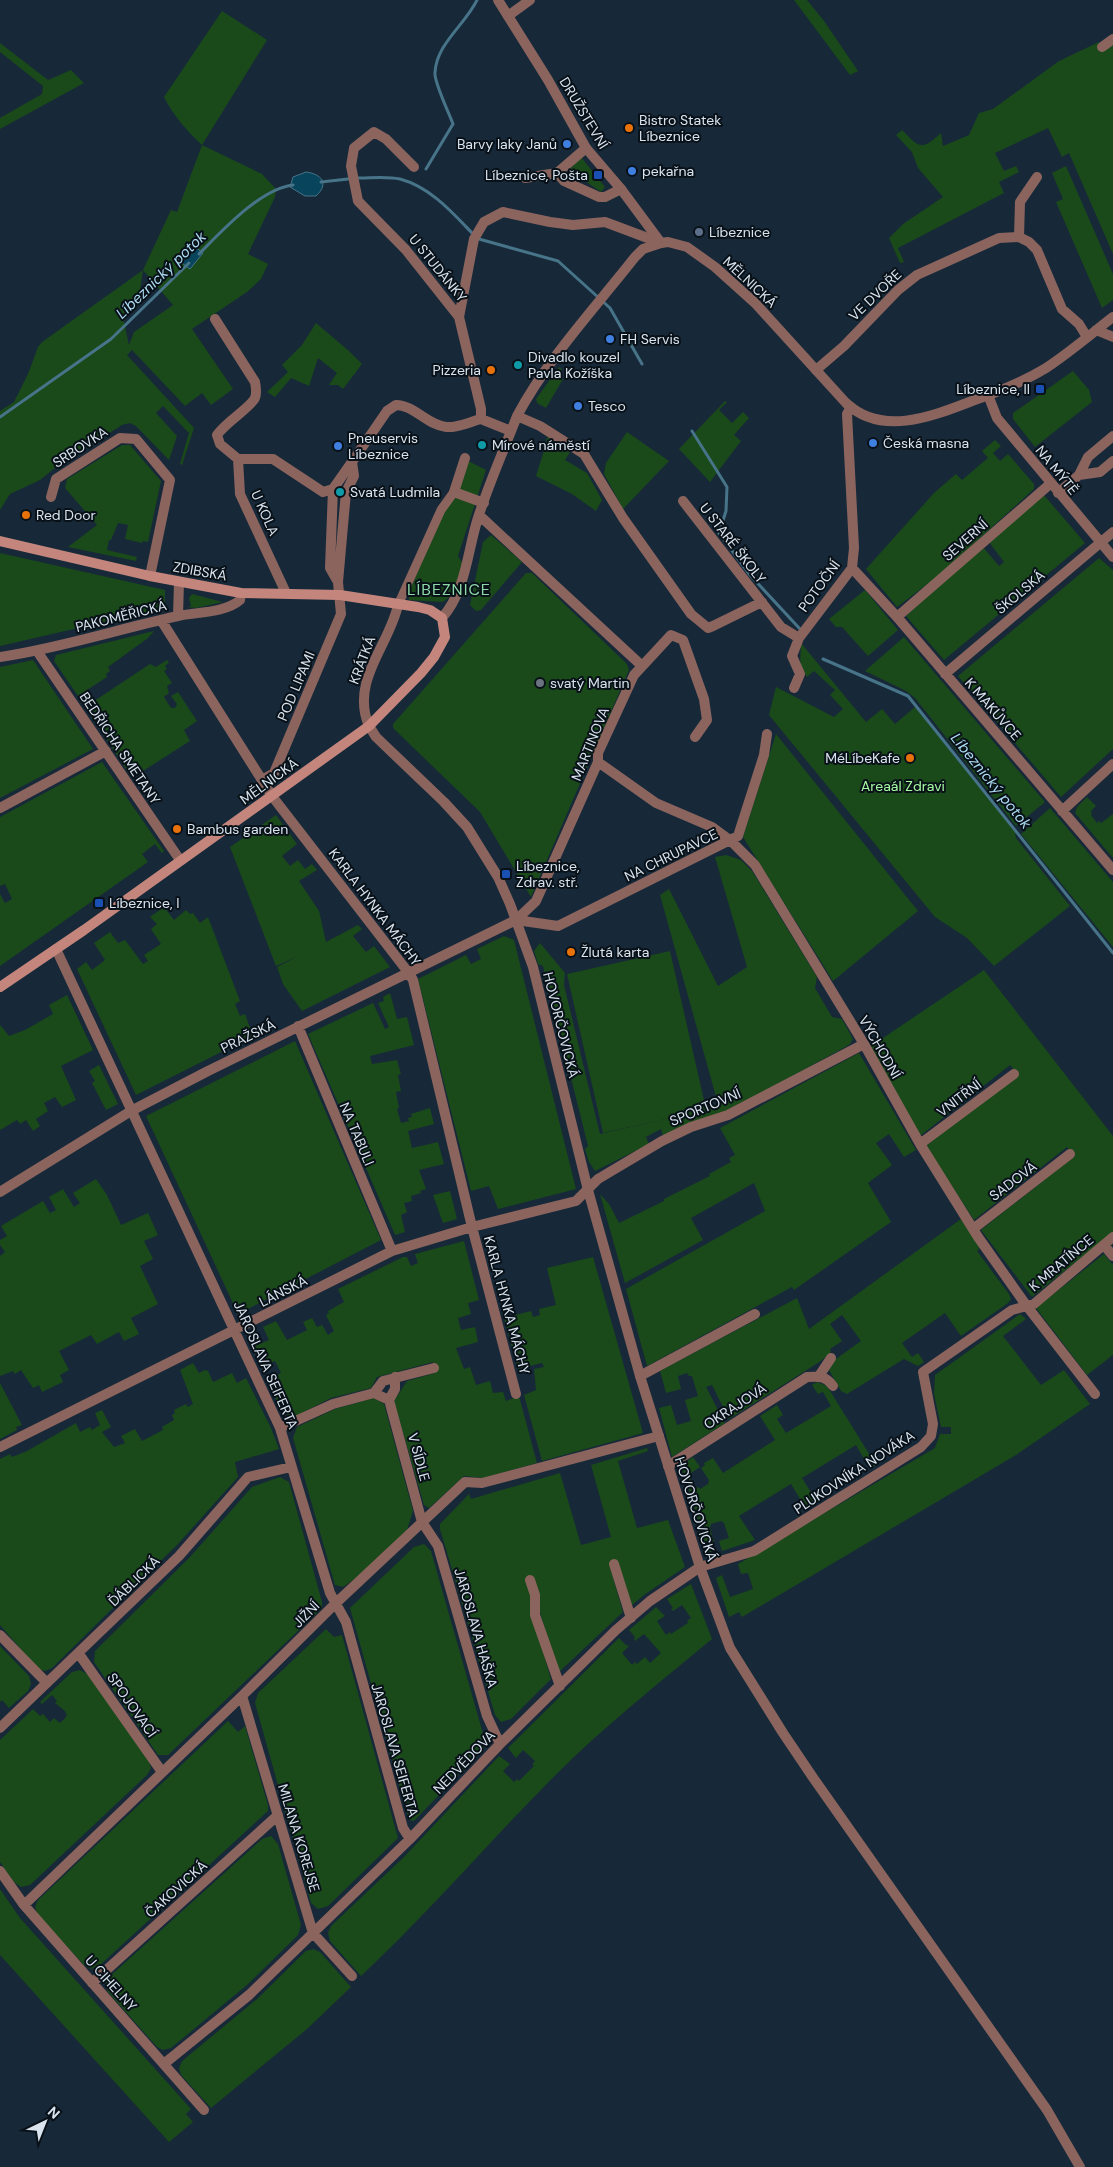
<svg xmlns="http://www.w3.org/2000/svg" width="1113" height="2167" font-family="'DM Sans',sans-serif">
	<rect width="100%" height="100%" fill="#172939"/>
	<!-- green -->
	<path fill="#1a491a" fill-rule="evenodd" d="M794,0H807L824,21L858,71L850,75Z
		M222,11L267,40L202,145L262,174L276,189L275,197L248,254L268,264L261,279L247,292L192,329L233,389L211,405L202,393L185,406L132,350L127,355L194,428L182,465L180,464L189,433L163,406L156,413L177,436L169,460L136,426L130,423L122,425L56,467L40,480L10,494L0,510V411L14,402L28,374L38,347L42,342L143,270L171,210L177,212L202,145C187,131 173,115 164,97ZM143,270L173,305L134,332L129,345L123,317L140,290Z
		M1099,42V52L1113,44V254L1069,153L1062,157L1048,128L995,153L1004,171L1016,166L1019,172L999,182L1004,193L898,248L904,262L900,263L889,238L903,224L943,197L918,168L912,152L896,135L902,130C920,148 921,151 941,133L943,146L969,135L979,113L993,109L1059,61Z
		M0,43L48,80L71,70L84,83L0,129V118L42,94L43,86L0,52Z
		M581,157L605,187L601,192L569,170Z
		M1066,166L1113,274V300L1102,308L1056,202L1063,199L1052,173Z
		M316,323L349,351L362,364L343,389L338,385H329L337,373L318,358L309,386L291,378L275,397L267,392L288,372L282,365L302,345Z
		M559,367L562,369L559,375L563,379L546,408L537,403L536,399Z
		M1073,371L1089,390L1092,402L1035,447L1013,419V413Z
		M725,401L727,402L719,410L732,423L743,412L749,418L734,435L741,441L710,482L679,449Z
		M627,432L669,461L623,509L604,474L606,463Z
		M547,437L570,452L565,460L587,473L602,500L596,511L572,494L536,476L546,444Z
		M995,440L1001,446L993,453L1000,461L1008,454L1034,484V489L938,576L897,607L866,569L934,493L956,474L962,480L988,458L982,451Z
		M122,445H130L161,481L148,542L143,541L142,543L125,539L128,525L118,523L111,540H109L107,550L137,557L136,561L68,547L97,525L65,488L67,479Z
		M466,460L486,470L458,556L463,564C459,577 455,597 442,602L409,600V592Z
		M1043,494L1085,543L944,660L906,616L983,547L999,566L1004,562L989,542Z
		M491,535L522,562L481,610L476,611L470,605L483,542Z
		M0,553L165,590V608L0,646Z
		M1099,558L1113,570V749L1061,797L958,676Z
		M526,573H532L627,664L629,670L531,897L480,812L393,728V724Z
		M865,590L898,630L868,656L842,627H836L829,619Z
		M192,594L223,602L196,608L187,607L191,606L189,598Z
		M154,631L148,638L108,667L110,671L106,674L107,677L78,696L54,661L56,655Z
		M904,637L1045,802L1016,826L915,698L906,691L865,671Z
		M801,643L866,722L882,709L895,724L915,707L1015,832L1016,838L1070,906L994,966L967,938L935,917L769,715L776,687L834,717L843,709L830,695L835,690L814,671L807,677L800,666Z
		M33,660L93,749L0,798V667Z
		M167,660L169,662L165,666L167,669L164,671L172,683L167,686L169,693L164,697L171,708H175L177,704L171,696L178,692L197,721L184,730L190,741L132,778L85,707L150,664L156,667Z
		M776,734L918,911L833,981L743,837Z
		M102,762L164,851L162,853L155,844L142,854L148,862L0,966V894L5,903L12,899L5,884L0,886V817Z
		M1087,797L1096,806L1091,811L1092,814L1091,815L1097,823L1099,821L1101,823L1113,814V858L1075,813L1077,807Z
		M1050,808L1113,882V947L1021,834Z
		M276,815L297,844L282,856L290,866L298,860L305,869L312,864L317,870L299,881L319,911L326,942L358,925L362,929L353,936L366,952L374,946L390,967L302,1011L283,984L277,967L296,957L276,966L230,847Z
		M726,855L741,860L752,871L817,977L815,988L832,1017L842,1019L853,1039L849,1045L729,1110L663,1136L661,1129L646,1137L649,1144L595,1171L589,1162L585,1149L588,1146L543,966L538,964L534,951L540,943L565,973L564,985L600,1134L704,1110L603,1133L567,974L670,951L706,1109L718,1104L660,895L669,889L718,986L747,967L715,857Z
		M164,907L174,920L186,910L190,914L193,913L200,923L208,917L240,1001L235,1004L240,1016L245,1014L253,1036L136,1095L77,969L86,962L92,970L105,960L94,943L110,932L118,943L125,940L143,964L148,961L144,955L161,944L151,929L157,924L150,917Z
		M504,936L514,940L576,1189L498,1209L489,1186L471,1191L418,979L466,955L471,964L481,959L477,949Z
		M984,970L1113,1136V1232L1032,1297L981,1230L1075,1156L1067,1147L974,1220L926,1146L1017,1074L1010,1065L920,1136L868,1048Z
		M390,993L397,1019L407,1017L414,1045L370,1056L372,1064L397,1060L401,1074L398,1075L401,1091L396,1092L399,1108L397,1109L401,1123L409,1121L408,1118L412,1117L411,1114L430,1108L434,1124L408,1131L412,1148L438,1142L444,1164L419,1170L426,1189L420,1191L421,1193L411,1196L412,1201L404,1203L407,1212L401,1215L405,1232L395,1235L308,1034L373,1003L385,1029L389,1027L378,1003L384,1001L383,997Z
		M67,995L93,1050L61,1066L76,1100L62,1107L55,1097L44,1103L48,1111L36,1119L40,1126L33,1131L26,1120L20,1124L17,1120L0,1130V1025L9,1036L25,1030L53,1014L49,1005Z
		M295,1041L381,1240L238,1314L146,1116Z
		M859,1053L916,1150L904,1157L889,1134L876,1143L892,1165L868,1183L891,1222L794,1290L792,1287L647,1366L626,1289L765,1211L754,1183L691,1218L703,1240L625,1283L600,1194L609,1204L619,1223L664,1201V1199L710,1176L709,1174L731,1162L729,1158L735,1155L720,1128Z
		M99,1065L118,1104L106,1110L92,1083L95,1081L89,1071Z
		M96,1179L107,1195L121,1225L148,1213L149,1215L158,1235L144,1241L153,1259L140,1266L158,1304L131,1318L139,1334L124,1341L119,1332L97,1344L91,1335L59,1351L69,1370L60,1375L63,1382L42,1392L39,1385L33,1388L21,1370L15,1374L13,1371L0,1376V1256L5,1252L0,1245V1240L7,1236L1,1226L43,1201L50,1213L56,1210L49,1197L63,1189L74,1207L80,1203L73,1193Z
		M450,1191L457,1219L443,1223L433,1195Z
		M961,1219L980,1248L977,1251L1009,1294L1011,1299L1008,1303L961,1336L945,1313L902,1343L912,1357L918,1353L924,1362L918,1366L904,1359L847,1394L841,1391L829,1370L833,1361L861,1341L842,1315L830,1324L842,1341L830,1349L831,1352L821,1361L729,1419L712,1385L706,1387L725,1423L672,1457L659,1408L671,1405L677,1425L691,1421L685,1400L698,1396L692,1376H689L687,1373L678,1376L681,1389L666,1393L660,1371L797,1298L809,1329Z
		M464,1241L479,1300L468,1303L471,1314L458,1318L461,1330L475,1327L478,1342L456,1348L464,1369L470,1367L476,1385L490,1381L493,1393L503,1392L506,1401L519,1396L537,1463L483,1478L464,1476L429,1508L424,1505L394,1401L407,1381L435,1373L433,1362L377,1377L371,1388L331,1398L294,1417L282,1413L267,1380L281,1373L275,1361L262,1367L253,1347L269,1340L263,1327L276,1321L287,1340L307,1330L303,1322L312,1318L317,1327L322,1325L317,1316L328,1335L334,1331L326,1315L329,1313L328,1311L344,1302L338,1289L403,1257H407L411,1266L418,1263L415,1254Z
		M1104,1254L1113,1265V1355L1087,1375L1036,1308Z
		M593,1257L643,1433L542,1461L524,1395L536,1390L534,1369L544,1367L542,1363L518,1369L504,1318L531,1311L533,1317L540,1315L539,1309L556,1305L547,1268Z
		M1020,1314L1026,1319L1003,1336L1041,1385L1064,1370L1090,1404L1016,1455L742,1617L739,1612L729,1617L716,1578L722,1575L730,1597L753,1589L748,1573L741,1574L738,1564L935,1448L940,1434H951V1427H941L934,1394L935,1375Z
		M193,1363L199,1373L205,1370L208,1371L213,1382L232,1373L237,1383L246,1378L271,1428L279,1449L235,1462L238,1477L178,1544L52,1668L45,1671L38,1669L0,1625V1459L10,1454L12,1457L27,1451L76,1423L80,1432L90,1427L92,1430L100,1425L95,1413L102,1410L111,1427L102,1432L114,1447L125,1443L121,1436L135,1429L142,1441L163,1430L162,1427L174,1420L172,1415L175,1413L174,1410L186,1404L188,1407L193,1404L180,1370Z
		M817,1382L827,1386L876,1465L870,1469L856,1445L802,1478L817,1502L806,1509L791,1484L739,1516L755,1540L722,1551L719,1541L729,1538L724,1523L721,1521L711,1524L710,1528L714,1542L709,1544L712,1554L708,1552L681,1465L693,1457L700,1467L688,1475L696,1488L698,1487L700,1489L708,1484L709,1480L701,1468L705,1465L704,1463L713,1458L723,1473L775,1440L760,1416L777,1405L783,1415L777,1419L786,1433L831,1406L823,1392L818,1394L812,1385Z
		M0,1383L22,1425L16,1427L17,1430L0,1439Z
		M374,1398L384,1404L413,1511L407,1530L356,1578L343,1587L335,1585L293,1438L297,1427L335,1409Z
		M647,1448L648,1451L618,1461L637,1528L668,1520L685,1567L644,1595L631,1606L609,1564L623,1612L558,1673L540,1612L530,1595L532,1615L551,1679L511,1719L501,1722L495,1715L440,1529V1524L469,1494L471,1499L560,1473L581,1545L611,1537L591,1465Z
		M280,1477L289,1482L322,1602V1608L168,1755H158L94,1662L95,1651L190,1557L252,1487Z
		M424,1544L431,1551L486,1744L483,1749L414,1821L409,1820L350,1608L414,1547Z
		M691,1584L712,1639C666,1677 620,1714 576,1755C502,1826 436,1906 361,1976L330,1941L328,1933L331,1926L404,1857L499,1756L510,1764L503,1771L514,1782L517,1779L519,1781L534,1766L532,1764L535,1761L523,1750L516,1758L508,1748L619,1638L626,1645L629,1646L622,1653L632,1665L635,1662L637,1664L645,1657L650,1663L661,1653L644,1634L635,1641L634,1639L635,1637L629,1630L656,1607L665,1616L657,1621L666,1635L670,1632L671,1634L688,1623L687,1621L691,1618L682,1605L673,1611L671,1609L673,1608L667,1599Z
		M326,1629L334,1637L342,1635L398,1838L328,1906L318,1909L311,1903L255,1703L258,1693Z
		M0,1646L29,1676L31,1684L28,1691L9,1708L2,1700L0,1702Z
		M80,1670L87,1674L149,1761L151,1768L147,1775L30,1885L21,1887L14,1882L0,1862V1740L33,1709L40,1716L43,1714L50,1722L54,1718L60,1723L67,1716L65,1711L55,1703L57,1701L52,1695L42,1704L40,1702L72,1672Z
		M228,1721L238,1732L245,1726L268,1805V1811L99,1966L91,1969L84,1965L38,1915L35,1907L38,1900Z
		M271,1836L278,1844L301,1925L298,1935L247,1985L171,2048L163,2050L157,2047L108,1992L105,1985L108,1978L262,1839Z
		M0,1889L20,1918L191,2109L186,2114L193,2122L169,2142L0,1955Z
		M313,1949L320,1952L351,1987L307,2029L211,2108L181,2075L179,2068L182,2061L257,1999L306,1951Z"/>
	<!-- water -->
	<path fill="#08445c" stroke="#477488" d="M306,172C321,174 330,183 316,196H305L290,187L293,177Z
		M190,243L203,253L190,269L178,260Z"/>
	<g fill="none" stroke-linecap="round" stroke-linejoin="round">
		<!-- stream -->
		<path stroke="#477488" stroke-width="3" d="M426,169L453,124C449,113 434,82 435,73C436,44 465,25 477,0
			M357,178C371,178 387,176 400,179C430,187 452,212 472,233
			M321,182L348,179
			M479,239L558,261L610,308L642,364
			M199,254C222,231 260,189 293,185
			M0,417L111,339L189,263
			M692,431L727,487L726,511L719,533L750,575L800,629
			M823,659L908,696L1113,953"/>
		<!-- pedestrian -->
		<path stroke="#8b645e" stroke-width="9" d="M398,605L441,510L454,492"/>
		<!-- minor -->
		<path stroke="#8b645e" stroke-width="10" d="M508,16L530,0
			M1102,47L1113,39
			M414,167L386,139L374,132L354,148L351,166L358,201L406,250L459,317L481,409V419
			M557,173L586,148
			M1037,177L1020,202L1019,237L1029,242L1037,250L1062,309L1079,324L1087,337
			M525,178L557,173L564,181L599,197H605L621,189
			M459,317L474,239L484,222L503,212L550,222L573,225L605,222L661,243
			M215,319L255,382C256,387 257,393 255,398C250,408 226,422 217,435L220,444L238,459
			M816,370L844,346L898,290L917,275L999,238L1019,237
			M988,395L997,418L1113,557
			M517,416L540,426L584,454L623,518L691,614L708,628L713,626L762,602
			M481,419L511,431
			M465,458L454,492L484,503
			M238,459L240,494L286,593
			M238,459H273L323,492L333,489L352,462
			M1079,475L1100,472L1113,461
			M333,489L330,568L338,582
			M1058,493L1079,475L1088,457L1113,436
			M51,497L56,479L120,438L136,439L170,480L150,576
			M683,501L781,627L799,638
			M479,515L641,665
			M852,568L897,617L1113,870
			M178,616L179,582
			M897,617L1050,484
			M442,618C466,590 467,554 477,521C488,485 504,450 517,416C548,358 595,308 635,257L643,249L661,243
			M161,620L272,796L408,972L413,980L472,1227L516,1394
			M37,651L180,860
			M0,657C61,648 118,629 178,616C197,612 225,613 240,600L241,593
			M945,674L1113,532
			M794,688L800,674L792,656L799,638L852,568L854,548L847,414L851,407
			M369,726C350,681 389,646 398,605
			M598,762L656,803L712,827L731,841L755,865L864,1044L920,1144L978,1237L1026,1305L1095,1394
			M262,780L274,773L341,614L338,582L346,492L354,476L352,462L387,411L396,405C414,405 427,425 446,427C458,428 469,422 481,419
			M0,808L106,751
			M1062,811L1113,764
			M516,920L558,926L738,836L764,755L767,734
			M56,949L280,1428L330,1593L346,1622L403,1828L410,1839
			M298,1026L392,1251
			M920,1144L1014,1074
			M0,1192L131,1111L208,1071L516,920L536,901L598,762V753L634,675L671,635L683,640L704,699L707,720L695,737
			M973,1229L1070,1154
			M1104,1245L1113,1256
			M640,1376L755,1314
			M819,1376L831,1358
			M395,1377V1389L389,1400L422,1522L438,1546L487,1716L500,1744
			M389,1400L374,1393L383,1381L434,1368
			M280,1428L333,1404L374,1393
			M0,1447L392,1251L472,1227L576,1201L598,1179L662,1141L691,1127L728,1115L864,1044
			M668,1466L807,1377C819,1376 826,1376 833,1386
			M614,1564L631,1618
			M530,1580L535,1595V1615L560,1686
			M0,1635L47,1683
			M79,1654L162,1772
			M242,1696L313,1933L352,1976
			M0,1728L179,1556L248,1477L291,1467
			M0,1871L24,1905L204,2110
			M24,1905L242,1696L336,1603L465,1482L482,1483L659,1436
			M92,1983L278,1815
			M165,2063L249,1995L410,1839L500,1744L616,1630L650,1601L700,1567L754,1551L921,1447L931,1436L933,1424L923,1372L1012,1310L1034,1304L1113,1237"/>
		<!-- tertiary -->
		<path stroke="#8b645e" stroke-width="10" d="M498,0L548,80L586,148L621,189L661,243L668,242L687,247L715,267L755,303L846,403C882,437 933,416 972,401C998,392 1023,382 1046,368C1069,353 1091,334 1113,317
			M1096,330L1113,337
			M369,726L376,737L444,802L467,827L498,877L510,904L533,967L588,1190L640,1376L700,1567L730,1648L783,1733L814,1779L1047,2110L1080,2167"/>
		<!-- secondary -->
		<path stroke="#c4867c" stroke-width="10" d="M0,541L150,576L241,593L340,595L418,607L430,610L442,618L445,637L434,657L421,673L369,726L84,930L0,987"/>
	</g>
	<!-- markers -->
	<g fill="#e8710a" stroke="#091118" stroke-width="2">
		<circle cx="629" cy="128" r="5"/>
		<circle cx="491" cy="370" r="5"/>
		<circle cx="26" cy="515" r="5"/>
		<circle cx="910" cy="758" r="5"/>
		<circle cx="177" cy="829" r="5"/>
		<circle cx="571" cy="952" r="5"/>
	</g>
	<g fill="#3f7fe0" stroke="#091118" stroke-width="2">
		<circle cx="567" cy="144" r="5"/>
		<circle cx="632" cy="171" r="5"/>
		<circle cx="610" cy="339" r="5"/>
		<circle cx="578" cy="406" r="5"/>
		<circle cx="873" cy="443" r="5"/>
		<circle cx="338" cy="446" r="5"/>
	</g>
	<g fill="#1a4fb4" stroke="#091118" stroke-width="2">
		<rect x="593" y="170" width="10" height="10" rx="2.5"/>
		<rect x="1035" y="384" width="10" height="10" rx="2.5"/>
		<rect x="501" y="869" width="10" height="10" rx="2.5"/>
		<rect x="94" y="898" width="10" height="10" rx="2.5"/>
	</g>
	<circle fill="#5c6f8a" stroke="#091118" stroke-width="2" cx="699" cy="232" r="5"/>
	<g fill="#0f9aa8" stroke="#091118" stroke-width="2">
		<circle cx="518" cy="365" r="5"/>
		<circle cx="482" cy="445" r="5"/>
		<circle cx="340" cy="492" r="5"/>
	</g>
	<circle fill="#6b7280" stroke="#091118" stroke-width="2" cx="540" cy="683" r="5"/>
	<g text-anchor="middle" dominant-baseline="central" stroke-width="4" stroke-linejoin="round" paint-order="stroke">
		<!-- street labels -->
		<g font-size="14" fill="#d9e4ef" stroke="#091118">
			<text transform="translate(584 113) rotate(59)">DRUŽSTEVNÍ</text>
			<text transform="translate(438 268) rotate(51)">U STUDÁNKY</text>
			<text transform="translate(750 282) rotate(43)">MĚLNICKÁ</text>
			<text transform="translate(875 295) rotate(-44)">VE DVOŘE</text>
			<text transform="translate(80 447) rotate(-33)">SRBOVKA</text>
			<text transform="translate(1057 470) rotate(51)">NA MÝTĚ</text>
			<text transform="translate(265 513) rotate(66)">U KOLA</text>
			<text transform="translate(965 540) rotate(-41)">SEVERNÍ</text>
			<text transform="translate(733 543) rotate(52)">U STARÉ ŠKOLY</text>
			<text transform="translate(200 571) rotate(10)">ZDIBSKÁ</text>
			<text transform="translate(819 586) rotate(-54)">POTOČNÍ</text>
			<text transform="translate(1020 592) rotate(-40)">ŠKOLSKÁ</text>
			<text transform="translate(121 616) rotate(-14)">PAKOMĚŘICKÁ</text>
			<text transform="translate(362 660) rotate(-69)">KRÁTKÁ</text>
			<text transform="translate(296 686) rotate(-67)">POD LIPAMI</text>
			<text transform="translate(993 709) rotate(49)">K MAKŮVCE</text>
			<text transform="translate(590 744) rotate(-68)">MARTINOVA</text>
			<text transform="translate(120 748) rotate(56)">BEDŘICHA SMETANY</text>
			<text transform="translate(269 781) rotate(-36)">MĚLNICKÁ</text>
			<text transform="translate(671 855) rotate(-26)">NA CHRUPAVCE</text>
			<text transform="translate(375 907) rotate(53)">KARLA HYNKA MÁCHY</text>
			<text transform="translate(561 1025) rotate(76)">HOVORČOVICKÁ</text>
			<text transform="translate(248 1036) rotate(-26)">PRAŽSKÁ</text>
			<text transform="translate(880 1047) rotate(60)">VÝCHODNÍ</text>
			<text transform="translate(959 1098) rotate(-37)">VNITŘNÍ</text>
			<text transform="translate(705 1107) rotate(-23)">SPORTOVNÍ</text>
			<text transform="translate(357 1134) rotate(67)">NA TABULI</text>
			<text transform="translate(1013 1181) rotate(-37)">SADOVÁ</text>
			<text transform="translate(1061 1263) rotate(-40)">K MRATÍNCE</text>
			<text transform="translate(283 1291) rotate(-27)">LÁNSKÁ</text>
			<text transform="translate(507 1305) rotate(75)">KARLA HYNKA MÁCHY</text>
			<text transform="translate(266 1365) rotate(66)">JAROSLAVA SEIFERTA</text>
			<text transform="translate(735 1406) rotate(-33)">OKRAJOVÁ</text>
			<text transform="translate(419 1457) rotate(75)">V SÍDLE</text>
			<text transform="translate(854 1472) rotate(-33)">PLUKOVNÍKA NOVÁKA</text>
			<text transform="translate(696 1509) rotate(72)">HOVORČOVICKÁ</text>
			<text transform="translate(134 1581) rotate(-44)">ĎÁBLICKÁ</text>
			<text transform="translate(306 1614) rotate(-45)">JIŽNÍ</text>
			<text transform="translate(476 1628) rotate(74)">JAROSLAVA HAŠKA</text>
			<text transform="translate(132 1705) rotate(55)">SPOJOVACÍ</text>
			<text transform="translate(395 1750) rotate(74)">JAROSLAVA SEIFERTA</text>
			<text transform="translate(464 1762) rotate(-46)">NEDVĚDOVA</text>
			<text transform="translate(299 1838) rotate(73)">MILANA KOREJSE</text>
			<text transform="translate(176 1889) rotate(-42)">ČAKOVICKÁ</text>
			<text transform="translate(111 1983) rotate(48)">U CIHELNY</text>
		</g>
		<!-- poi labels -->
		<g font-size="14" fill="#d9e4ef" stroke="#091118" text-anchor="start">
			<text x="639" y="120">Bistro Statek<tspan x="639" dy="16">Líbeznice</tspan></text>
			<text x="557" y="144" text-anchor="end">Barvy laky Janů</text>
			<text x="642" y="171">pekařna</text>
			<text x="588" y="175" text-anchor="end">Líbeznice, Pošta</text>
			<text x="709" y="232">Líbeznice</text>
			<text x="620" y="339">FH Servis</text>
			<text x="528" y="357">Divadlo kouzel<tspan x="528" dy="16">Pavla Kožíška</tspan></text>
			<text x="481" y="370" text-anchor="end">Pizzeria</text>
			<text x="1030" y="389" text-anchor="end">Líbeznice, II</text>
			<text x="588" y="406">Tesco</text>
			<text x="348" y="438">Pneuservis<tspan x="348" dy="16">Líbeznice</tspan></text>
			<text x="883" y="443">Česká masna</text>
			<text x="492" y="445">Mírové náměstí</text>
			<text x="350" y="492">Svatá Ludmila</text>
			<text x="36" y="515">Red Door</text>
			<text x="550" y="683">svatý Martin</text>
			<text x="900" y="758" text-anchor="end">MéLíbeKafe</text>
			<text x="187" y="829">Bambus garden</text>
			<text x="516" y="866">Líbeznice,<tspan x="516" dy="16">Zdrav. stř.</tspan></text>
			<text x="109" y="903">Líbeznice, I</text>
			<text x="581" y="952">Žlutá karta</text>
		</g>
		<!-- park labels -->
		<g font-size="14" fill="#a6faa1" stroke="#091118">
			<text x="903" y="786">Areaál Zdravi</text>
		</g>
		<!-- water labels -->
		<g font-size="15" font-style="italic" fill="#addbf3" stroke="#091118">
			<text transform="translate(161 275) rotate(-44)">Líbeznický potok</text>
			<text transform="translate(991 781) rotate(51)">Líbeznický potok</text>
		</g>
		<!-- quarter labels -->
		<g font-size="16" letter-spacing="1" fill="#8dd8a9" stroke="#091118">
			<text x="449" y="589">LÍBEZNICE</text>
		</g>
	</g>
	<!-- north arrow -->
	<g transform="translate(45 2122) rotate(43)" stroke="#091118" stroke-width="4" paint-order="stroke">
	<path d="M0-4L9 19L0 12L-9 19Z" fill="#d9e4ef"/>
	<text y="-8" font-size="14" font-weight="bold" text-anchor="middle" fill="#d9e4ef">N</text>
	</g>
</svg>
